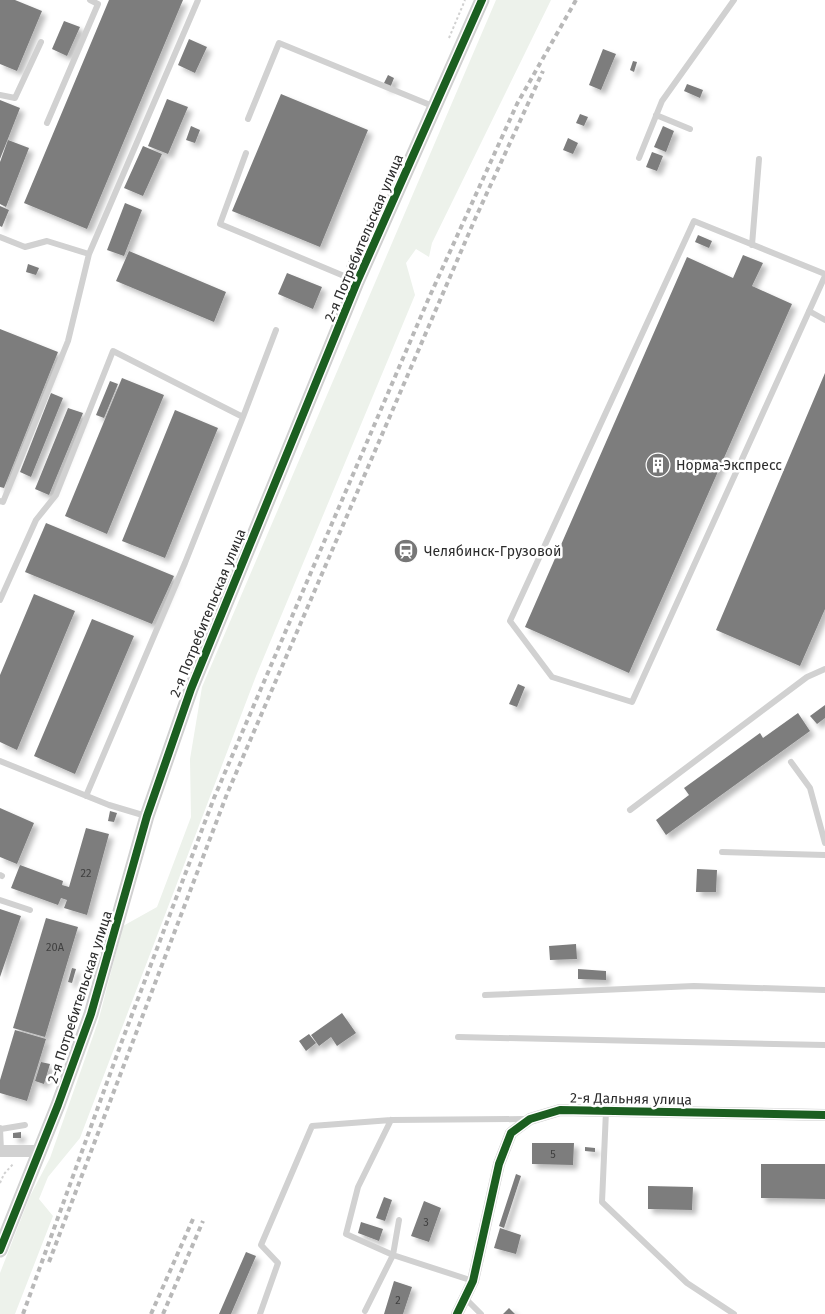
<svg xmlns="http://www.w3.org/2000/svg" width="825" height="1314" font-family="'Fira Sans',sans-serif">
	<defs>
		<filter id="shadow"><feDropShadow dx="4.5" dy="4.5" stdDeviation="2.5" flood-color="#0004"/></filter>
	</defs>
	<rect width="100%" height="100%" fill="#fff"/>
	<!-- green -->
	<path fill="#edf2eb" d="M496,0H551L432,243L429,257L416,249L406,263L415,295L256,676L80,1138L48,1177L39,1199L53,1216L15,1314H0V1273L30,1196L50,1158L98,1022L123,926L157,907L191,817L190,759L202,687Z"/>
	<!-- building -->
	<path fill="#7d7d7d" filter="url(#shadow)" d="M0,0H15L42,11L17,71L0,64Z
		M109,0H183L87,229L24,203Z
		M64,21L80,27L67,56L52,49Z
		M189,39L207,47L195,73L178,65Z
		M603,49L616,54L601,90L589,85Z
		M633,61L637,62L634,72L630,70Z
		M388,75L394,78L390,88L383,85Z
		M687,84L703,90L700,98L684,91Z
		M281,94L368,130L320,247L232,211Z
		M167,99L188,107L168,154L148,146Z
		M0,100L20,108L0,159Z
		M580,114L588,117L584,126L576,123Z
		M191,126L200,130L195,143L186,140Z
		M663,126L674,131L666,152L654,147Z
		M568,138L578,143L573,154L563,150Z
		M8,140L29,148L6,207L0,204V162Z
		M143,146L162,154L143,196L124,188Z
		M652,152L663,156L657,171L646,167Z
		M125,203L142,210L124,256L107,250Z
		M0,206L9,210L2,227L0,226Z
		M698,235L712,241L709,248L695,242Z
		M129,251L226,292L214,322L116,281Z
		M743,255L763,263L752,286L792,304L629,673L525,627L687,257L733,278Z
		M28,264L39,268L36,275L26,272Z
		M287,273L322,287L313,309L278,294Z
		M0,329L58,352L4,488L0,487Z
		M825,373V609L800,666L716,630Z
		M122,378L164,395L107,534L65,516Z
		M110,381L118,384L104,418L96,415Z
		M51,393L63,398L31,477L20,472Z
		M68,408L83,413L49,495L35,489Z
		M175,410L218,428L165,558L122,541Z
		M46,523L174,576L152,624L25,572Z
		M34,594L75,611L17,750L0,742V675Z
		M92,619L134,636L75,774L34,756Z
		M518,684L525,687L517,707L509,704Z
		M825,705V718L817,724L810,716Z
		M798,713L810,731L666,835L656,820L689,795L684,788L760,733L763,738Z
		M0,808L34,823L17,864L0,857Z
		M110,811L117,813L114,822L108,821Z
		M86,828L109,834L87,915L64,908L67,900L61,898L58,905L11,888L20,865L63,881L62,885L69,887Z
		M697,869L717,870L716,892H696Z
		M0,909L21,916L0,977Z
		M46,918L78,927L45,1037L13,1028Z
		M576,944L577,959L550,960L549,946Z
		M72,968L76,969L72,983L68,982Z
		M578,969L606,971V980L578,979Z
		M342,1013L356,1033L337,1046L331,1037L319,1046L311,1035Z
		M15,1030L46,1039L27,1101L0,1093V1080Z
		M309,1034L316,1043L306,1051L299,1041Z
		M41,1062L50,1064L44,1084L35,1081Z
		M21,1132V1138H13V1133Z
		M532,1143H574L573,1165L532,1164Z
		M585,1147L595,1148V1152L585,1151Z
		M761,1164H825V1199L761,1198Z
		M516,1174L521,1176L504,1228L499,1226Z
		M648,1186L693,1187L692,1210L648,1209Z
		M384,1197L392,1200L385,1221L376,1218Z
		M424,1201L441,1208L429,1242L411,1236Z
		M361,1222L383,1229L379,1241L358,1233Z
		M500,1228L521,1235L516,1254L494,1248Z
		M246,1252L256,1256L231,1314H219Z
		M394,1281L412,1287L403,1314H384Z
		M509,1308L515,1314H503Z"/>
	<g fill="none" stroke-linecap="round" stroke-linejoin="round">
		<!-- path -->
		<path stroke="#d1d1d1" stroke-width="2" stroke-dasharray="2.5 2.5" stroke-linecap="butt" d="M449,38L465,0
			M347,267L384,184
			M76,1013L79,1003
			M0,1183L4,1174L14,1163"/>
		<!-- service -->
		<path stroke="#d1d1d1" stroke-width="6" d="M0,95L15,98L41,42
			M656,115L690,129
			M248,119L279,43L435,107
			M47,123L98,4L90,0
			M246,153L220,224L356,281
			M639,158L662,101L734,0
			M0,237L25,247L47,241L89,254L198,0
			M752,245L759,159
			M825,274L694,221L510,621L552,677L632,702L825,276
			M809,311L825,320
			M243,417L276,330
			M0,501L3,502L68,341L89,254
			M0,600L36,520L56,495L113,351L243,417L185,563L86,796
			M0,761L109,805L146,816
			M791,762L810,788L825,843
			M630,810L807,677L825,669
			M722,852L825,855
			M0,875L2,876
			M0,900L30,910
			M485,995L694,986L825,990
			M458,1037L825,1045
			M606,1111L602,1202L687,1283L734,1314
			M391,1120L358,1187L346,1234L393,1255L473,1281
			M0,1128L1,1151
			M1,1129L25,1125
			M465,1298L481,1314
			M365,1311L393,1255L399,1220
			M260,1314L278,1263L261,1245L312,1126L391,1120L525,1119"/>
		<!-- minor -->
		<path stroke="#d1d1d1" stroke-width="12" d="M0,1151H40
			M457,1314L473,1281L499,1164L511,1133L530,1119L560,1110L825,1115"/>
		<!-- tertiary -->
		<path stroke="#d1d1d1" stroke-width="15" d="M0,1250L58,1105L91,1014L147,816L191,689L357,282L482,0"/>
		<!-- rail -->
		<path stroke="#b8b8b8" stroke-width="4" stroke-dasharray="5 4" stroke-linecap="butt" d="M49,1262L227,794L475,219L543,71
			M23,1314L122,1041L214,798L428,300L517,104L576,0
			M151,1314L193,1219
			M163,1314L203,1221"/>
		<!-- cycleway casing -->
		<g stroke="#fff" stroke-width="11">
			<path id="cycleway" d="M0,1250L58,1105L91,1014L147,816L191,689L357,282L482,0
				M457,1314L473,1281L499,1164L511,1133L530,1119L560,1110L825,1115"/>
		</g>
		<!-- cycleway -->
		<use href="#cycleway" stroke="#1b5e20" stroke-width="8"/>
	</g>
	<!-- icons -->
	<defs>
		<g id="building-disc" transform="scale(1.25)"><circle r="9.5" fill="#767676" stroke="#fff"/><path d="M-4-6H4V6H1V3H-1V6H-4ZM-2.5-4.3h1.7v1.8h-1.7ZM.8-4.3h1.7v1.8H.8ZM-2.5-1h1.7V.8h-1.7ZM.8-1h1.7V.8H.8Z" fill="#fff"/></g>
		<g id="station-disc" transform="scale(1.25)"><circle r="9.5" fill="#767676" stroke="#fff"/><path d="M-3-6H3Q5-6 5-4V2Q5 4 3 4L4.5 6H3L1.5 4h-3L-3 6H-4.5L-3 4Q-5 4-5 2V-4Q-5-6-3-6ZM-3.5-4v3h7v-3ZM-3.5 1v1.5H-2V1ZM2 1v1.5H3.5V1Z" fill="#fff"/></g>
	</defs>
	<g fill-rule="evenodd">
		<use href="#building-disc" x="658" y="465"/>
		<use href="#station-disc" x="406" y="551"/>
	</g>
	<g text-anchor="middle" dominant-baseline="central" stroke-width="5" stroke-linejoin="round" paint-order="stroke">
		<!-- number labels -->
		<g font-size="11" fill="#404040">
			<text x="86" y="873">22</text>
			<text x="55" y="947">20А</text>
			<text x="553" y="1154">5</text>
			<text x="426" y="1222">3</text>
			<text x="398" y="1300">2</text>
		</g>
		<!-- street labels -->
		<g font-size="14" fill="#2c2c2c" stroke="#fff">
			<text transform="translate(364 238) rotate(-67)">2-я Потребительская улица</text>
			<text transform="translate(208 613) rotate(-68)">2-я Потребительская улица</text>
			<text transform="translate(80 997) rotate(-72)">2-я Потребительская улица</text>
			<text transform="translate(631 1099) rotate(1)">2-я Дальняя улица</text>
		</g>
		<!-- poi labels -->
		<g font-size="14" fill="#2c2c2c" stroke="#fff" text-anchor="start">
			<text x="676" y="465">Норма-Экспресс</text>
			<text x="424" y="551">Челябинск-Грузовой</text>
		</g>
	</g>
</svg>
